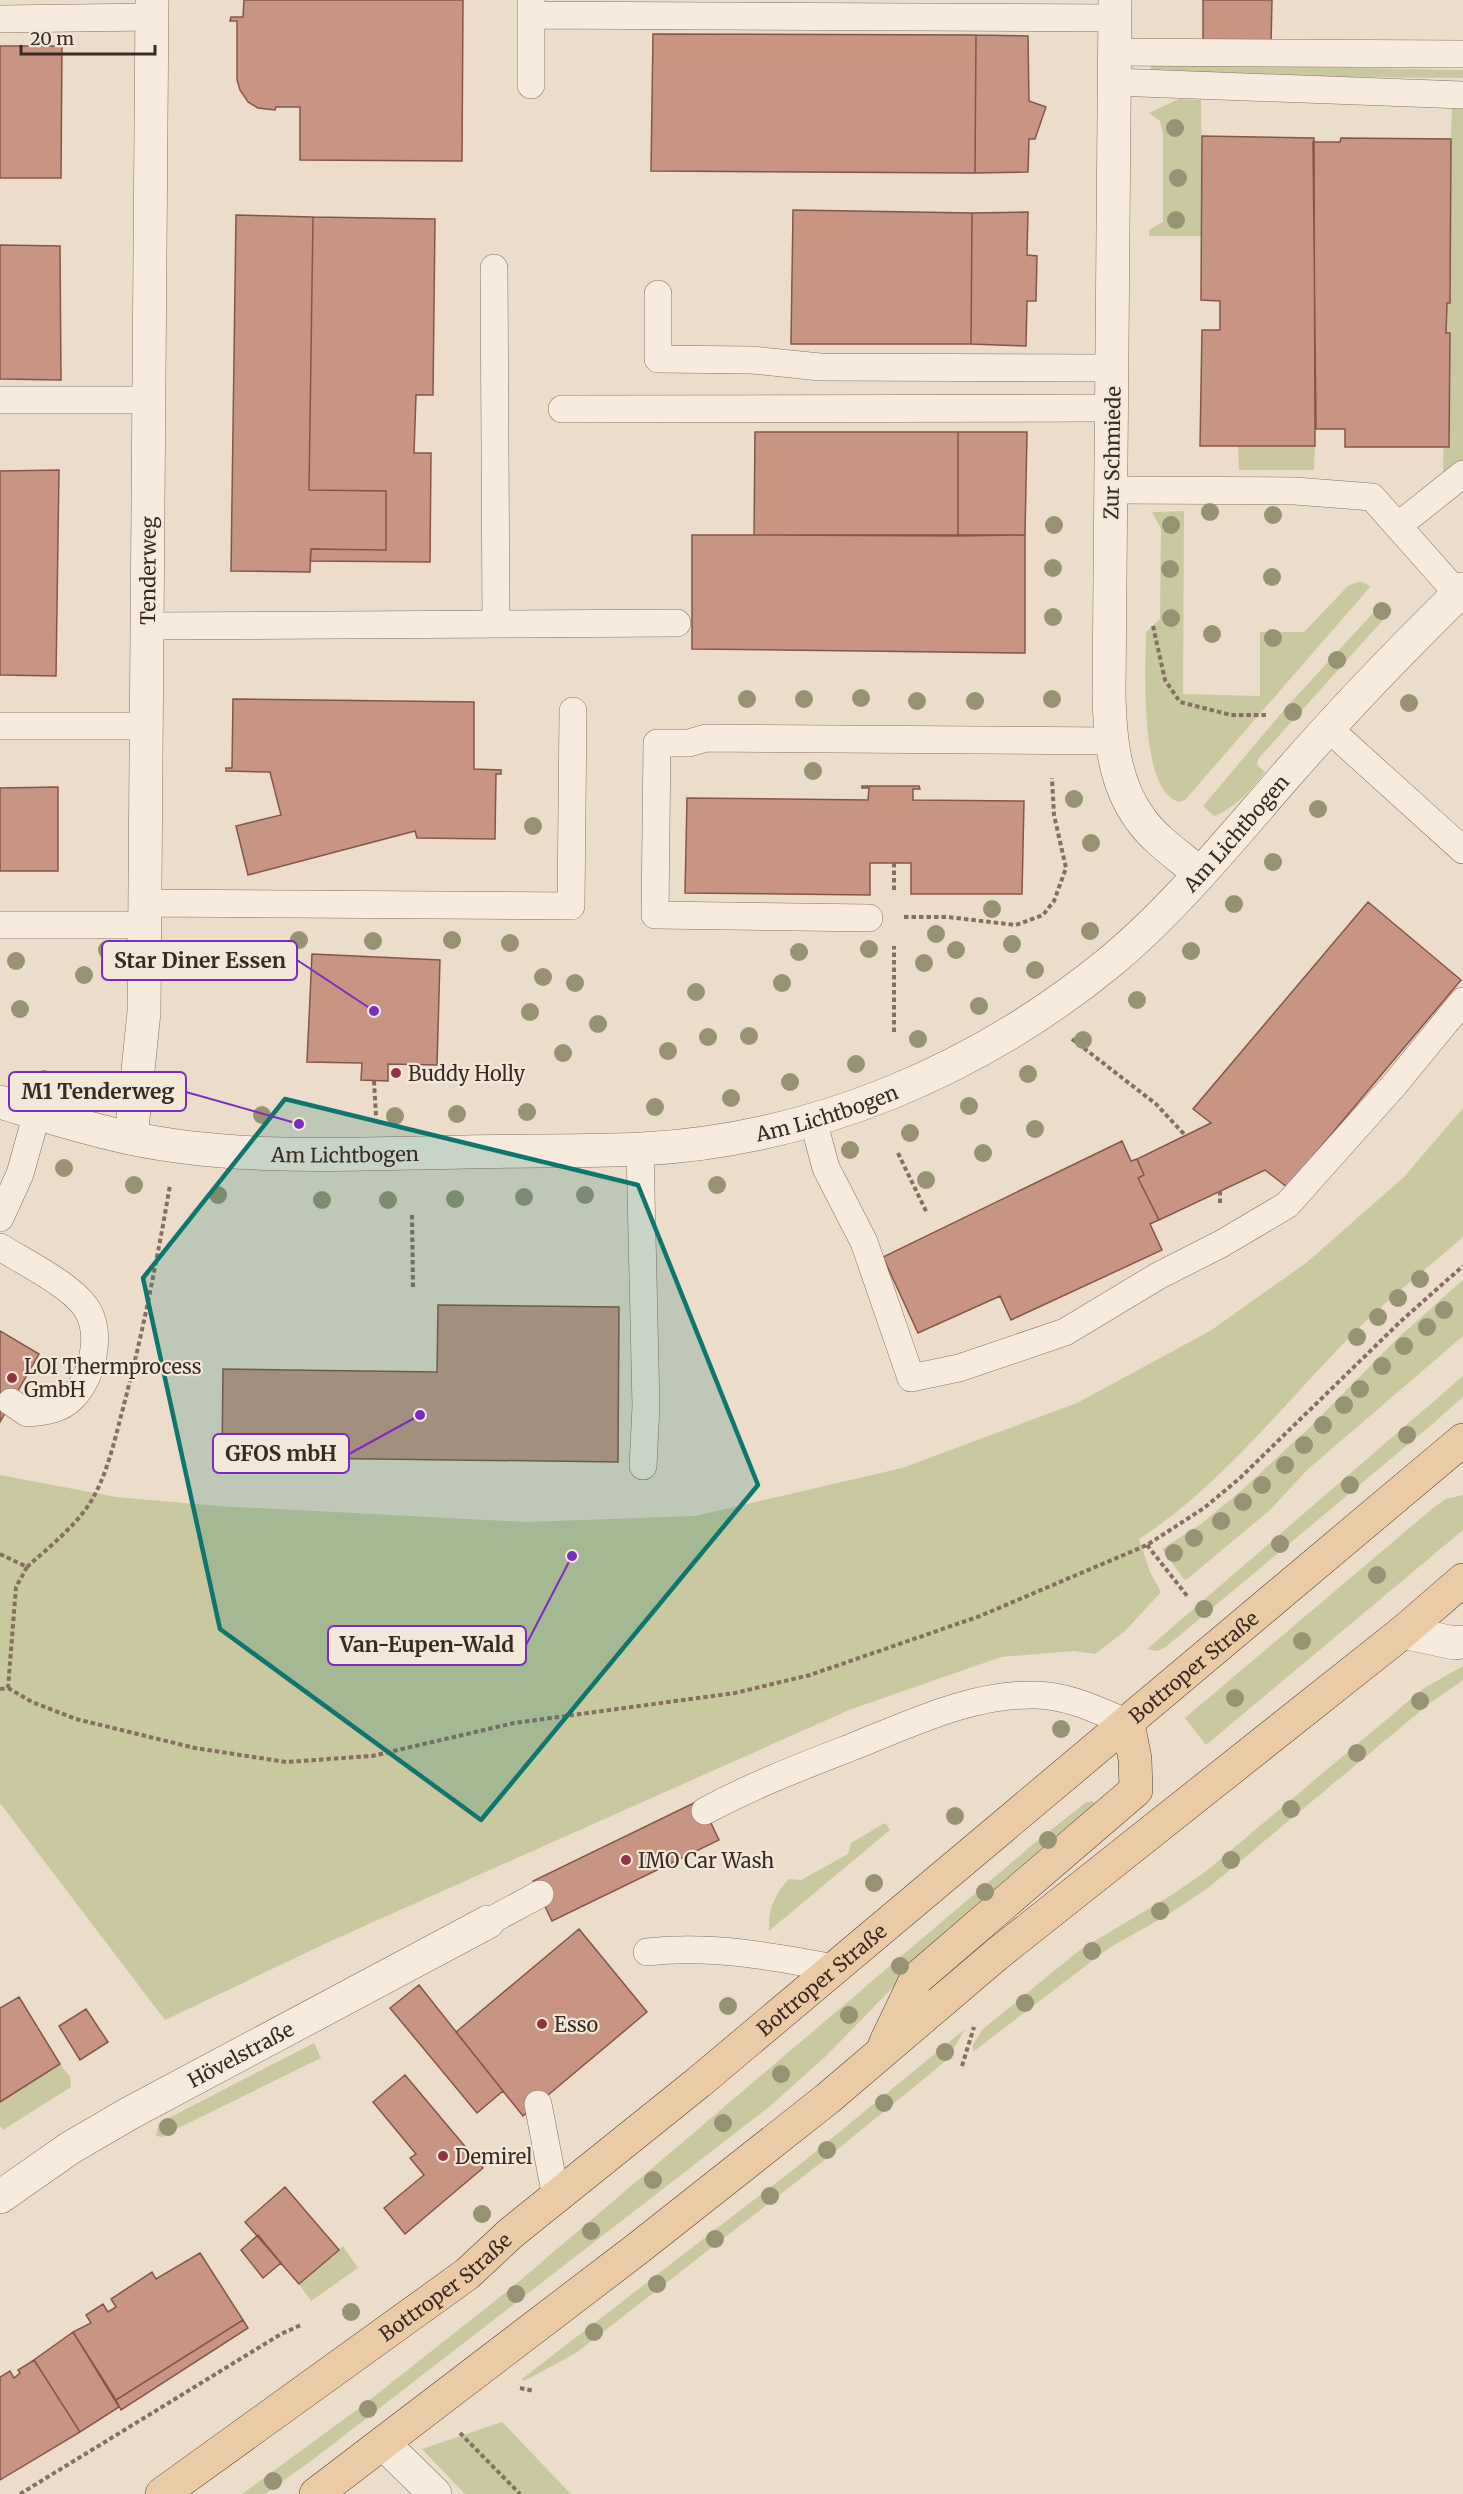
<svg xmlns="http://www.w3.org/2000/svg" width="1463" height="2494" font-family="Merriweather,serif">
	<rect width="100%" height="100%" fill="#ecddca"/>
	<!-- green -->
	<path fill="#cac89e" d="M1151,64L1463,70V78L1150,75Z
		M1179,99L1201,100L1202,236H1149V230L1163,222V134L1160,121L1149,113Z
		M1452,102L1463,104V462L1443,473Z
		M1238,446H1315L1314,470H1239Z
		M1184,511L1183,694L1260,696V632H1304L1348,586C1356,582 1363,579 1370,587L1185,800L1179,802C1138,790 1146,666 1146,632L1160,619L1161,529L1152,512Z
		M1383,602L1392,610L1258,759L1257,765L1265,772C1250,790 1237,807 1214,816L1203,806L1284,710Z
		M1463,1108V1237C1430,1266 1395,1293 1363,1324C1289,1396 1226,1483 1139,1539L1150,1572L1161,1592L1125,1631L1095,1654L1074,1651L1001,1657L849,1710L333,1940L165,2020L0,1803V1475L116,1497L219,1506L525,1522L695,1516L902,1468L1077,1403L1210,1331L1306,1263L1404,1177Z
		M1463,1280V1336L1307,1470L1270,1510L1186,1580L1183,1578L1162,1549L1201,1524L1243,1489L1310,1427L1399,1337Z
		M1463,1376V1397L1436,1421L1167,1646L1158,1651L1147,1649Z
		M1463,1495V1530L1206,1745L1185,1718L1433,1508L1446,1499Z
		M1463,1666V1680L1430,1703L1208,1888L1169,1914L1109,1948L973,2052V2044L983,2029L1081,1949L1167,1898L1205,1872L1424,1688Z
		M1092,1801L1096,1804L899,1981L826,2056L769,2107L315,2458L265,2494H242L362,2406L510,2289L1031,1846L1085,1803Z
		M885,1823L890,1830L769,1931C768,1910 774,1895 789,1879L801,1880L848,1854L851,1843Z
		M965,2029L947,2060L827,2158L576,2353L524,2381L522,2379L803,2162Z
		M314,2043L321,2058L164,2135L163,2137L156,2136L159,2123Z
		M60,2064L70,2077L71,2087L3,2130L0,2126V2102Z
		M343,2246L358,2268L311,2301L299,2284Z
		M502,2422L571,2494H465L422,2449Z"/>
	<!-- building -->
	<path fill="#c79582" stroke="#855647" stroke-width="1.5" d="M244,0H463L462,161L300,160V107H276L275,110L258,108L248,102L240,90L237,80V21H230L231,17H243Z
		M1203,0H1272L1271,44H1203Z
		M653,34L976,35L975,173L651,171Z
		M976,35L1028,36L1029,101L1046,107L1035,139H1029L1028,172L975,173Z
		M0,46H62L61,178H0Z
		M1202,136L1314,138L1315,446H1200L1202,330H1220V301L1201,300Z
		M1341,138L1451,139L1450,303H1447L1446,333H1450L1449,447H1345V429H1316L1313,142H1340Z
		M793,210L972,213L971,344H791Z
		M1028,212L1027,255L1037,256L1036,301H1027L1026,346L971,344L972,213Z
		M236,215L313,217L309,490L386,491V550L311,549L310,572L231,571Z
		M313,217L435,219L433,395H416L414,453H431L430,562L310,561L311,549L386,550V491L309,490Z
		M0,245L60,246L61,380L0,379Z
		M755,432H958V536L754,535Z
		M958,432H1027L1025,535L958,536Z
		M59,470L56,676L0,675V471Z
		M692,535H1025V653L692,649Z
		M233,699L474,702V769L501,770V774H496L495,839L417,838L415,831L248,875L236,826L281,815L270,772L226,771V768H232Z
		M862,786H919L920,789H913V800L1024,801L1022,894H911V863H870V895L685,893L687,798L868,800L869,788H862Z
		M58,787V871H0V788Z
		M1368,902L1461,980L1287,1187L1265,1170L1159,1220L1138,1178L1144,1175L1137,1159L1211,1123L1193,1109Z
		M312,954L440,960L437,1065L388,1064V1081L361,1080L362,1063L307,1062Z
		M1122,1141L1131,1161L1137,1159L1144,1175L1138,1178L1159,1220L1150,1224L1162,1250L1011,1320L1000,1296L918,1333L883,1257Z
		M438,1305L619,1307L618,1462L222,1457L223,1369L437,1372Z
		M0,1331L39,1354L0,1422Z
		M700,1800L719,1840L552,1921L533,1881Z
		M579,1929L647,2012L523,2116L456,2032Z
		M419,1985L503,2091L477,2113L390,2008Z
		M19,1997L60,2064L0,2102V2008Z
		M86,2009L108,2042L80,2060L59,2026Z
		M405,2075L483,2168L405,2234L384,2208L424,2175L410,2158L416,2154L373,2102Z
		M285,2187L339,2250L299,2284L245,2222Z
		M258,2235L281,2263L263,2278L241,2250Z
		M200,2253L243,2320L116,2400L73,2332L91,2323L86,2315L103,2304L108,2312L116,2307L111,2299L152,2272L156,2279Z
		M243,2320L248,2328L121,2410L116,2400Z
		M73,2332L119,2407L80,2432L34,2360Z
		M34,2360L80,2432L0,2480V2377L10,2371L14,2378L20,2373L18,2370Z"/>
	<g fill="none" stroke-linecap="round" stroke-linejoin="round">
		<!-- lane casing -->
		<g stroke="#876f5f" stroke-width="28">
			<path id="lane" d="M531,0V85
				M531,15L1114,18
				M0,19L152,17
				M1114,52L1463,54
				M1114,82L1463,95
				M494,268L496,624
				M658,294V359L752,360L820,367L1114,368
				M0,400H148
				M562,409L1113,408
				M1112,490L1295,491L1372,497L1458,594
				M1399,525L1463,474
				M146,626L677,623
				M0,726H146
				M1328,728L1463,850
				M144,903L571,906L573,711
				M869,918L655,915L657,743H689L706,738L1111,741
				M0,925H144
				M813,1120L826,1168L864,1242L911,1378L959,1368L1065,1332L1158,1276L1221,1244L1287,1205L1395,1084L1463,1001
				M640,1149L646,1406L643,1466
				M0,1218L20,1174L37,1113
				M0,1247C24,1262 75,1287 88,1311C102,1336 92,1377 73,1397C61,1410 43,1412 27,1413L11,1402
				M705,1811C753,1785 803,1766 852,1747C910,1724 973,1693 1036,1695C1070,1696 1097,1710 1128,1723
				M488,1922L540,1894
				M647,1952C711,1945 772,1956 834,1968
				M538,2104L556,2197"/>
		</g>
		<!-- street casing -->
		<g stroke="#876f5f" stroke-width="34">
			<g id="street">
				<path d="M1115,0L1109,695C1110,738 1114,784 1141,820C1156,841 1181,857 1200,874"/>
				<path id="s1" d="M0,1102C43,1115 86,1129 130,1138C240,1161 354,1154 465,1152C524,1150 583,1152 642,1149C814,1140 978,1070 1110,962C1175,908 1233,836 1289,772C1344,709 1403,648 1463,589"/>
				<path id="s2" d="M131,1138L144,1012L152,0"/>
				<path d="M1403,1632L1454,1643L1463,1642"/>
				<path id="s3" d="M0,2197L70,2148L130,2113L488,1922"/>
				<path d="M383,2443L435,2494"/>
			</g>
		</g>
		<!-- primary casing -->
		<g stroke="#563e33" stroke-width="34">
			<g id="primary">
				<path d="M885,2044L916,1979L1136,1790L1135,1759L1128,1723"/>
				<path id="s4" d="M162,2494L467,2274L511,2233L699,2082L1463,1440"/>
				<path d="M316,2494L637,2249L827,2099L996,1955L1403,1632L1463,1580"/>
			</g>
		</g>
		<!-- path -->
		<path stroke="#876f5f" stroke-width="4" stroke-dasharray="4.5 3" stroke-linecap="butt" d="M1153,626L1165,680L1180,702L1231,715H1268
			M894,863V890
			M904,917H948L1016,925L1043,915L1054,901L1066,868L1054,815L1052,778
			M894,1032V946
			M1072,1039L1156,1104L1185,1135
			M374,1081L376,1116
			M898,1153L927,1213
			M1220,1191V1203
			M412,1215L413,1288
			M1147,1545L1188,1597
			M0,1554L27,1567L16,1587L8,1688L0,1689
			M27,1567C48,1548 72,1529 88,1506C106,1479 114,1443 122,1412C142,1337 157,1261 170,1185
			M8,1688L32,1702L76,1719L195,1748L286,1762L372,1756L514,1723L735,1693L810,1675L980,1616L1147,1545L1204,1508L1240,1478L1401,1321L1463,1266
			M962,2066L974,2027
			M520,2388L534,2391
			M460,2433L520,2494
			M20,2494L281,2334L301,2325"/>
		<!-- lane -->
		<use href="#lane" stroke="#f7ebdd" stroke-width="27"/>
		<!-- street -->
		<use href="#street" stroke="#f7ebdd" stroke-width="33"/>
		<!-- primary -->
		<use href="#primary" stroke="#ebcba5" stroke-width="33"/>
	</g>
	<!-- trees -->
	<g fill="#969272">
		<circle cx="1175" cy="128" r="9"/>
		<circle cx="1178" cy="178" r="9"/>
		<circle cx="1176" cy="220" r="9"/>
		<circle cx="1210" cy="512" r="9"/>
		<circle cx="1273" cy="515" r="9"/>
		<circle cx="1054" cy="525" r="9"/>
		<circle cx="1171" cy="525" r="9"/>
		<circle cx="1053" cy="568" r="9"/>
		<circle cx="1170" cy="569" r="9"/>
		<circle cx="1272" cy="577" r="9"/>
		<circle cx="1382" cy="611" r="9"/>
		<circle cx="1053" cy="617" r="9"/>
		<circle cx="1171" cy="618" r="9"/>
		<circle cx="1212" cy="634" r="9"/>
		<circle cx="1273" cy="638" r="9"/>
		<circle cx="1337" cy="660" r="9"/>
		<circle cx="861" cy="698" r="9"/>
		<circle cx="747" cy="699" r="9"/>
		<circle cx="804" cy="699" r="9"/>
		<circle cx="1052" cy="699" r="9"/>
		<circle cx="917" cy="701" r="9"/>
		<circle cx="975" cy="701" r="9"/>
		<circle cx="1409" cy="703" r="9"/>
		<circle cx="1293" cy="712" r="9"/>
		<circle cx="813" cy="771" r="9"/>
		<circle cx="1074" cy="799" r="9"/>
		<circle cx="1318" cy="809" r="9"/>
		<circle cx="533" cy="826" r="9"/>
		<circle cx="1091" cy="843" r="9"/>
		<circle cx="1273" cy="862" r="9"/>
		<circle cx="1234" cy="904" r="9"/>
		<circle cx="992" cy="909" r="9"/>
		<circle cx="1090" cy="931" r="9"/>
		<circle cx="936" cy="934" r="9"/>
		<circle cx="299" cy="940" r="9"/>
		<circle cx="452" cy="940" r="9"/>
		<circle cx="373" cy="941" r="9"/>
		<circle cx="510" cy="943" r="9"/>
		<circle cx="1012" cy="944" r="9"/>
		<circle cx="869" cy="949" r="9"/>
		<circle cx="107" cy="950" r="9"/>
		<circle cx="956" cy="950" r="9"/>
		<circle cx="1191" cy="951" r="9"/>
		<circle cx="799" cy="952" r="9"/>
		<circle cx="16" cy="961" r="9"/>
		<circle cx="924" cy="963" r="9"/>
		<circle cx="1035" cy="970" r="9"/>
		<circle cx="84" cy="975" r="9"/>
		<circle cx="543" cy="977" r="9"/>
		<circle cx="575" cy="983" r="9"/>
		<circle cx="782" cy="983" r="9"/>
		<circle cx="696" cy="992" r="9"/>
		<circle cx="1137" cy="1000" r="9"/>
		<circle cx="979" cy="1006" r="9"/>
		<circle cx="20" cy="1009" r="9"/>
		<circle cx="530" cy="1012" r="9"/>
		<circle cx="598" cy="1024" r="9"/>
		<circle cx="749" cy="1036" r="9"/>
		<circle cx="708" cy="1037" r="9"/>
		<circle cx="918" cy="1039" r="9"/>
		<circle cx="1083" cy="1040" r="9"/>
		<circle cx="668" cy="1051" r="9"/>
		<circle cx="563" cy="1053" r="9"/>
		<circle cx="856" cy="1064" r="9"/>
		<circle cx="1028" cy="1074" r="9"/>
		<circle cx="44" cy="1079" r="9"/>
		<circle cx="790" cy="1082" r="9"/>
		<circle cx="731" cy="1098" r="9"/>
		<circle cx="969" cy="1106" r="9"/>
		<circle cx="655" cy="1107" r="9"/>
		<circle cx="527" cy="1112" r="9"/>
		<circle cx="457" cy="1114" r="9"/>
		<circle cx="262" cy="1115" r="9"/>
		<circle cx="395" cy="1116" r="9"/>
		<circle cx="1035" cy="1129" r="9"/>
		<circle cx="910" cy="1133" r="9"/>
		<circle cx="850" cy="1150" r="9"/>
		<circle cx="983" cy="1153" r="9"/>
		<circle cx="64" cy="1168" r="9"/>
		<circle cx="926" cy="1180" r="9"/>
		<circle cx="134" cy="1185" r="9"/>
		<circle cx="717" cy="1185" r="9"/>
		<circle cx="218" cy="1195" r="9"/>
		<circle cx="585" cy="1195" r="9"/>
		<circle cx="524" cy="1197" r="9"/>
		<circle cx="455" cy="1199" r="9"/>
		<circle cx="322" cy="1200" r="9"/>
		<circle cx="388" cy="1200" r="9"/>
		<circle cx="1420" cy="1279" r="9"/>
		<circle cx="1398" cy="1298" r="9"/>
		<circle cx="1444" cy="1310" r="9"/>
		<circle cx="1378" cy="1317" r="9"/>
		<circle cx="1427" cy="1327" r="9"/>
		<circle cx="1357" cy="1337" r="9"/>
		<circle cx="1404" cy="1346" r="9"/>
		<circle cx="1382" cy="1366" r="9"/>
		<circle cx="1360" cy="1389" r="9"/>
		<circle cx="1344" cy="1405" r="9"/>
		<circle cx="1323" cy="1425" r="9"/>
		<circle cx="1407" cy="1435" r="9"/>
		<circle cx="1304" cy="1445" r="9"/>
		<circle cx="1285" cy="1465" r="9"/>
		<circle cx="1262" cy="1485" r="9"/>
		<circle cx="1350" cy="1485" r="9"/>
		<circle cx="1243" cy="1502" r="9"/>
		<circle cx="1221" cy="1521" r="9"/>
		<circle cx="1194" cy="1538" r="9"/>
		<circle cx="1280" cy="1544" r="9"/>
		<circle cx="1174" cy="1553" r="9"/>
		<circle cx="1377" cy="1575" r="9"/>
		<circle cx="1204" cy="1609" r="9"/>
		<circle cx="1302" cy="1641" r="9"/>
		<circle cx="1235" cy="1698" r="9"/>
		<circle cx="1420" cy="1701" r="9"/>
		<circle cx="1061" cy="1729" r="9"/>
		<circle cx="1357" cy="1753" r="9"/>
		<circle cx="1291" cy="1809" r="9"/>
		<circle cx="955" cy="1816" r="9"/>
		<circle cx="1048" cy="1840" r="9"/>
		<circle cx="1231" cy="1860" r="9"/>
		<circle cx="874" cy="1883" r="9"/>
		<circle cx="985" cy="1892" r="9"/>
		<circle cx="1160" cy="1911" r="9"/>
		<circle cx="1092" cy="1951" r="9"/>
		<circle cx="900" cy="1966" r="9"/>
		<circle cx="1025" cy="2003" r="9"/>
		<circle cx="728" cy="2006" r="9"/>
		<circle cx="849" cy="2015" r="9"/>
		<circle cx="945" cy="2052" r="9"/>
		<circle cx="781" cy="2074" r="9"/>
		<circle cx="884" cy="2103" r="9"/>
		<circle cx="723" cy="2123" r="9"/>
		<circle cx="168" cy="2127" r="9"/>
		<circle cx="827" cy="2150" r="9"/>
		<circle cx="653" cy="2180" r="9"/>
		<circle cx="770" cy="2196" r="9"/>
		<circle cx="482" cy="2214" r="9"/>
		<circle cx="591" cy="2231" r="9"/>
		<circle cx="715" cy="2239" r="9"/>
		<circle cx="657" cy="2284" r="9"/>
		<circle cx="516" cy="2294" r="9"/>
		<circle cx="351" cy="2312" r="9"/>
		<circle cx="594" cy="2332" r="9"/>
		<circle cx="368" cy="2409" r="9"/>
		<circle cx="273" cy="2481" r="9"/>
	</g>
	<!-- marked area -->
	<path fill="#0f766e" fill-opacity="0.2" stroke="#0f766e" stroke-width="4.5" stroke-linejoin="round" d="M285,1099L638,1185L758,1485L481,1820L220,1629L143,1278Z"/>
	<!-- markers -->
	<g fill="#923342" stroke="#f4e8d9" stroke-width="2">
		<circle cx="396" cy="1073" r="6"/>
		<circle cx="12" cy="1378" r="6"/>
		<circle cx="626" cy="1860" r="6"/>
		<circle cx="542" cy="2024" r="6"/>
		<circle cx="443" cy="2156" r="6"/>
	</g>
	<g text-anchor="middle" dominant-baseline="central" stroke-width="4.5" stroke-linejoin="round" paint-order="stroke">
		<!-- street labels -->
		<g font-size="20" fill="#392a22" stroke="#f4e8d9">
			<text transform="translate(1112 453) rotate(-89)">Zur Schmiede</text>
			<text stroke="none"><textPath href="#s2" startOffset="568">Tenderweg</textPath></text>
			<text stroke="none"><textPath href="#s1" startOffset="1341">Am Lichtbogen</textPath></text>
			<text stroke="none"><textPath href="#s1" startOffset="837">Am Lichtbogen</textPath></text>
			<text stroke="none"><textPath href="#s1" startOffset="351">Am Lichtbogen</textPath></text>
			<text stroke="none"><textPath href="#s4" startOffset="1323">Bottroper Straße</textPath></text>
			<text stroke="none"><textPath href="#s4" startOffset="837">Bottroper Straße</textPath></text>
			<text stroke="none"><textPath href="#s3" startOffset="280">Hövelstraße</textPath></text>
			<text stroke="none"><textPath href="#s4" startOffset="351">Bottroper Straße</textPath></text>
		</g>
		<!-- poi labels -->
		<g font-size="20" fill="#392a22" stroke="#f4e8d9" text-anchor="start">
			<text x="408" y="1073">Buddy Holly</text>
			<text x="24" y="1366">LOI Thermprocess<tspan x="24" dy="23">GmbH</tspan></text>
			<text x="638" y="1860">IMO Car Wash</text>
			<text x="554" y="2024">Esso</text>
			<text x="455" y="2156">Demirel</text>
		</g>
	</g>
	<!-- callouts -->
	<path fill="none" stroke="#7b2cbf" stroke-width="2" d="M374 1011L297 960M299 1124L186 1092M420 1415L349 1454M572 1556L526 1645"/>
	<g fill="#7b2cbf" stroke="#f4e8d9" stroke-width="2">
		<circle cx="374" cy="1011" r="6"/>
		<circle cx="299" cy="1124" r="6"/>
		<circle cx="420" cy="1415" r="6"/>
		<circle cx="572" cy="1556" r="6"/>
	</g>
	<g fill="#f4e8d9" stroke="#7b2cbf" stroke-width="2">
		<rect x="102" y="941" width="195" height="39" rx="6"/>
		<rect x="9" y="1072" width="177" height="39" rx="6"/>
		<rect x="213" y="1434" width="136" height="39" rx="6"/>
		<rect x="328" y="1626" width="198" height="39" rx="6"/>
	</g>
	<g font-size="21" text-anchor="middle" font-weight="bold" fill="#392a22">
		<text x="200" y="968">Star Diner Essen</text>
		<text x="98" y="1099">M1 Tenderweg</text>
		<text x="281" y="1461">GFOS mbH</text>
		<text x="427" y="1652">Van-Eupen-Wald</text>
	</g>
	<!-- scale -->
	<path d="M21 45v9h134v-9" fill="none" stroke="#392a22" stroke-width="3"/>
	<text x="30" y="45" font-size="18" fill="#392a22" stroke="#f4e8d9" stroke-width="4.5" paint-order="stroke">20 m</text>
</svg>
